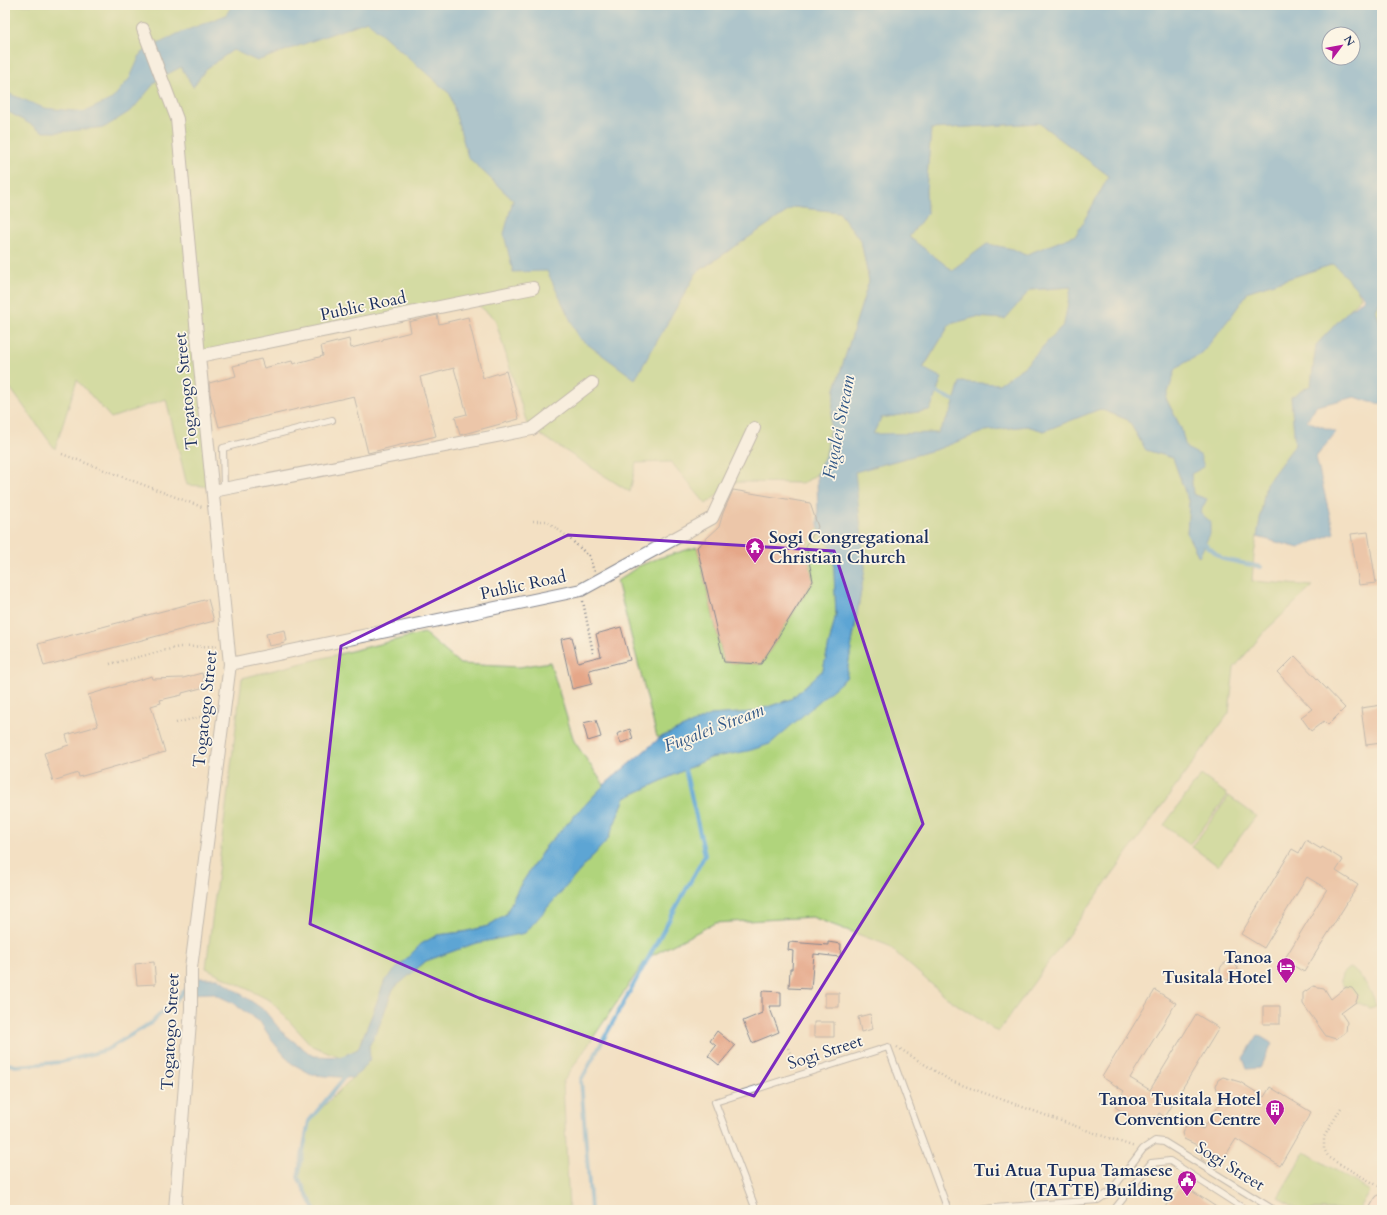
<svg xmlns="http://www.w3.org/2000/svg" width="1387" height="1215" font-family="Cardo,serif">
	<rect width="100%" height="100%" fill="#fcf5e5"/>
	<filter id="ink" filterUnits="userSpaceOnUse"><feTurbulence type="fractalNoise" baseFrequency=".025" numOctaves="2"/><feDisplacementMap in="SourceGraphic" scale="8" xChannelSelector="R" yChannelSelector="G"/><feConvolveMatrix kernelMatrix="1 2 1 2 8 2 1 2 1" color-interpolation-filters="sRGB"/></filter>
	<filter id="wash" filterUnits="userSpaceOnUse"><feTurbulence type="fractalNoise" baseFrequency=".012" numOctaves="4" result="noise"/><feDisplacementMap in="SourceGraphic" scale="16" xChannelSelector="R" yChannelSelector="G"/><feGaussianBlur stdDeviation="0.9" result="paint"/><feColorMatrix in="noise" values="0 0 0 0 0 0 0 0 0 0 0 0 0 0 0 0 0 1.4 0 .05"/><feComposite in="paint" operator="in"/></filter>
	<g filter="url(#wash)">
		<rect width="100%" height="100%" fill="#f3e0c3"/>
		<!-- green -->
		<path fill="#b0d47c" stroke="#66826d" d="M5,5H350L450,94L468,157L513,200L505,234L547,271L635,379L697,272L794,207L839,212L861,241L869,281L835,389L827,451L817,474L804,483L734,482L706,504L671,462L636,463L630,492L528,427L495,319L477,304L202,359L216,487L187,485L166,399L111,418L77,380L55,449L5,381Z
			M1039,123L1109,176L1076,235L1025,255L1013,249L987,244L952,270L909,237L927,213L926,190L931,129Z
			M1334,264L1356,288L1361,297L1316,345L1311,385L1291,397L1295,445L1266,484L1254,555L1252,581L1313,586L1266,630L1234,668L1229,713L998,1032L946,997L887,945L812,917L715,923L647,958L563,1082L569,1210H315L298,1177L309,1121L370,1060L369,1046L379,1026L393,989L426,961L473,944L608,839L625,798L710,758L846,678L865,568L854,472L938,449L985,431L1027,426L1044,431L1100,409L1128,420L1146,450L1173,458L1189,503L1187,534L1199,557L1200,513L1206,500L1193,494L1191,474L1181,428L1166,398L1176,368L1202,353L1232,315L1249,291Z
			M1072,287L1064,324L1025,366L999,384L960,382L951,412L938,433L872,435L881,418L930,410L923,369L950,324L976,317L1005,319L1030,290Z
			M1382,297V331L1376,310Z
			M818,527L833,551L836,614L823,670L791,699L753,712L711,715L661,737H657L617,581L639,566L659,558L697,547L724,662L761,664L813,581L806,546Z
			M424,633L460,664L519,667L550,662L574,741L604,785L546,846L518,889L506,914L488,926L469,931L437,935L385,980L372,1015L358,1049L341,1057L312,1046L271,1001L206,968L242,678Z
			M1201,775L1228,795L1190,845L1164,825Z
			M1229,796L1256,816L1218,866L1192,847Z
			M1351,968C1362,976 1373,992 1376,1006L1370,1008L1354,1001L1341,982C1341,974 1343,971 1351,968Z
			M1305,1152L1370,1191L1359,1210H1299L1278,1197Z"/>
		<!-- water -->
		<path fill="#5da5d4" stroke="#3c6a99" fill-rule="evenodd" d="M232,5H1382V297L1376,310L1382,331V404L1370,402L1355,397L1316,406L1307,421L1336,432L1316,457L1334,533L1299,548L1257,537L1266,484L1295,445L1291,397L1311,385L1316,345L1347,312L1365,298L1334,264L1249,291L1232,315L1202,353L1176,368L1166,399L1181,428L1186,448L1200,455L1204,467L1191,474L1193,494L1207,499L1200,513L1210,521V534L1199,557L1187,534L1189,503L1173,458L1146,450L1128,420L1100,409L1044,431L1027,426L985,431L938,449L855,472L865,568L846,678L770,744L748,751L710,758L625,798L608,839L525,933L473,944L426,961L393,989L379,1026L369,1046L370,1059L360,1072L352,1078L313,1075L291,1063L274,1043L260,1022L231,1002L212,993L187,994L186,978H218L264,1010L283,1033L313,1056L341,1057L358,1049L372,1015L385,980L421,944L437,935L463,932L488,926L506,914L518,889L546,846L604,785L661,737L711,715L753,712L791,699L823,670L836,614L833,551L818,527L817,474L827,451L835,389L869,281L861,241L839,212L794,207L697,272L635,379L579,338L547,271L513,272L504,234L513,200L468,157L450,94L367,21L257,61L233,50L206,69L193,87L181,67L158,79L132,110L105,127L60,132H44L5,110V92L44,108L84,112L112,99L130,78L141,53L177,34L226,15ZM1329,34H1353V58H1329ZM1039,123L1109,176L1076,235L1025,255L1013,249L987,244L952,270L909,237L927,213L926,190L931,129ZM1071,287L1064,324L1025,366L999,384L960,382L951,412L938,433L873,434L881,418L930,410L942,378L923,368L950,324L976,317L1005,319L1030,290Z
			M1258,1035L1273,1044L1259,1068L1247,1069L1243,1058Z"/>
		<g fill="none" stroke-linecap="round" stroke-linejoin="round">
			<!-- stream -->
			<path stroke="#5da5d4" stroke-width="4" d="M933,391L958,402
				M1201,541L1223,559L1261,567
				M5,1063L16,1066L61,1062L106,1050L151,1023L189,987
				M315,1210L298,1177L309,1121L347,1074
				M591,1210L581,1080L705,855L684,765"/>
		</g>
		<g id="blocks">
			<!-- building -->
			<path fill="#e5a789" d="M437,315L439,324L468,317L483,378L506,371L519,419L460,435L455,417L467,414L454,368L420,377L436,436L368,453L354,396L219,427L210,394L209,383L236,376L233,366L261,359L264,368L292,361L293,364L323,356L321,346L349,339L351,348L383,340V339L411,332L409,322Z
				M733,490L810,503L818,527L806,546L813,581L761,664L724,662L697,547L719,527L723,513Z
				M1368,532L1376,583L1359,585L1351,534Z
				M208,599L214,621L44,666L38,644Z
				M621,627L630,660L589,670L592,684L572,689L561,639L572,637L578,662L601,656L596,634Z
				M285,630L287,641H284L285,643L269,646L266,634Z
				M1295,656L1345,708L1328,725L1324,721L1311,731L1301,717L1312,709L1278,673Z
				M202,673L205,687L182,693V695L160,700L161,703L151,706L165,752L79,777L78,773L53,781L44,753L69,745L66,735L98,726L88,695L152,676L153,679L183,678Z
				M1382,705V743L1366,745L1361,708Z
				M596,720L601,737L588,741L583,723Z
				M630,729L633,739L621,743L617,734Z
				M1306,840L1321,849L1322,847L1343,860L1336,871L1358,885L1304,972L1284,960L1327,889L1307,877L1264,948L1241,934L1292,849L1299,853Z
				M789,942L828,945V942L841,944L840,957L814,954L811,989L789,988L790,969H792L793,951L788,950Z
				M1220 971a9 9 0 1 1 18 0a9 9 0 1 1-18 0Z
				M154,962L156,984L137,985L135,964Z
				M1313,986L1324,988L1331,999L1346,987L1352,988L1358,996L1356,1002L1341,1013L1347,1022L1346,1032L1336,1039L1326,1036L1303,1004V993Z
				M1155,990L1176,1003L1130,1078L1150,1090L1196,1014L1219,1028L1165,1117L1159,1113L1152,1126L1137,1117L1136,1120L1115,1107L1124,1091L1102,1077Z
				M763,991L781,992V1006H769L779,1032L752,1043L743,1021L762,1013V992Z
				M825,993H839V1007H825Z
				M1263,1006H1280V1024H1263Z
				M870,1014L873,1029L861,1032L858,1017Z
				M814,1022H834V1037H814Z
				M717,1031L735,1046L719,1065L708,1056L716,1046L710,1041Z
				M1223,1077L1240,1082L1264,1097L1270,1087L1311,1112L1280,1166L1236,1139L1217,1169L1201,1159L1205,1153L1200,1149L1201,1147L1184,1139L1182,1133L1185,1127L1193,1124L1203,1129L1224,1098L1218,1092L1216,1086L1218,1080Z
				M1181,1184L1221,1210H1163Z"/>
		</g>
	</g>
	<g filter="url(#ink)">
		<use href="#blocks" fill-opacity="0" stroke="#878890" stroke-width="1"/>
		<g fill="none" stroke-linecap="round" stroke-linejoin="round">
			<!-- service casing -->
			<g stroke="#878890" stroke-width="8">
				<path id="service" d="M224,489L223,448L332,420
					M756,1210L715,1102L888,1047L948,1210
					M982,1210L994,1208L1098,1200L1111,1191L1143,1149L1155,1141L1164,1142L1274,1210
					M1114,1210L1151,1163L1170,1161L1246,1210"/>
			</g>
			<!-- minor casing -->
			<g stroke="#878890" stroke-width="14">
				<path id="minor" d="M143,29L177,119L199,356L230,664L191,968V1009L175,1210
					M199,356L533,288
					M213,491L532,429L592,383
					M230,664L581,590L712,518L754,428"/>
			</g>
			<!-- secondary casing -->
			<g stroke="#878890" stroke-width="18">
				<path id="secondary" d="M1378,1210L1382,1203"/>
			</g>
			<!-- path -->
			<path stroke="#878890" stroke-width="2.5" stroke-dasharray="1 3" stroke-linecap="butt" d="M62,454L202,507
				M533,521H547L569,538L589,556L594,571
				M1381,536V564L1382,565
				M583,601L593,653
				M110,664L179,647L218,646
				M176,723L212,714
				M897,1047L951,1081L1100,1135L1135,1147
				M788,1048L796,1067H798
				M1341,1108L1324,1137V1149L1329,1158L1382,1188"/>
			<!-- service -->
			<use href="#service" stroke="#fff" stroke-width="6"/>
			<!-- minor -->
			<use href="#minor" stroke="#fff" stroke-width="12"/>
			<!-- secondary -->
			<use href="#secondary" stroke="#fee3d2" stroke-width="16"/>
		</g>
	</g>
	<!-- marked area -->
	<path d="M0 0H1387V1215H0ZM568,535L834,551L923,824L754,1096L479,998L310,924L341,646Z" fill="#f3e0c3" fill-opacity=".55" fill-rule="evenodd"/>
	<path fill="none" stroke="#7b2cbf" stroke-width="3" stroke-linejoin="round" d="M568,535L834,551L923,824L754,1096L479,998L310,924L341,646Z"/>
	<!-- icons -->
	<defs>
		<g id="temple-pin" transform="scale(1)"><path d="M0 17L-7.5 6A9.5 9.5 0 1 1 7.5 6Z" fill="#b5179e" stroke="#fcf5e5"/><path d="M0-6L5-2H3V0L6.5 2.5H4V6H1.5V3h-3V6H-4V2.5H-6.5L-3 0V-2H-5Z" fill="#fff"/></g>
		<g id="hotel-pin" transform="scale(1)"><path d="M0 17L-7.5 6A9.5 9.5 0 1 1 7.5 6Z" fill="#b5179e" stroke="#fcf5e5"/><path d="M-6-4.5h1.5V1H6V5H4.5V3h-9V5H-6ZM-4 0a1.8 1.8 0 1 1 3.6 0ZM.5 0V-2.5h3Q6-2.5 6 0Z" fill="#fff"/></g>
		<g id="building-pin" transform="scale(1)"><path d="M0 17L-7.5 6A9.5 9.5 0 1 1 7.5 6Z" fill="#b5179e" stroke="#fcf5e5"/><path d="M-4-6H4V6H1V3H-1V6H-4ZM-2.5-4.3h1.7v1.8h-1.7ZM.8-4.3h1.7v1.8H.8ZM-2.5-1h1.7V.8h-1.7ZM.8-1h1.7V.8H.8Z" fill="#fff"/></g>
		<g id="civic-pin" transform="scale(1)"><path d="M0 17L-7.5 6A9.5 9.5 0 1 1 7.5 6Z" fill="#b5179e" stroke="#fcf5e5"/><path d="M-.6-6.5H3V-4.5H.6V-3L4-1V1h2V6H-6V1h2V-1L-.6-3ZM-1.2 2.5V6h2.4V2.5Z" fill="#fff"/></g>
	</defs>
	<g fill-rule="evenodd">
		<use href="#temple-pin" x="755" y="547"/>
		<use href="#hotel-pin" x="1286" y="967"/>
		<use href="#building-pin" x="1275" y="1109"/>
		<use href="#civic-pin" x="1187" y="1180"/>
	</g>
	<g text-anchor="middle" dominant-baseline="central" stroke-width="3.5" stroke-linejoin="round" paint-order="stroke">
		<!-- street labels -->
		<g font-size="17" fill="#1b2f5e" stroke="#fcf5e5">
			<text transform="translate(363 306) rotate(-12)">Public Road</text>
			<text transform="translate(186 391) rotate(-96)">Togatogo Street</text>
			<text transform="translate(523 585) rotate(-12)">Public Road</text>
			<text transform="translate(205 709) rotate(-84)">Togatogo Street</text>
			<text transform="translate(170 1032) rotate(-87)">Togatogo Street</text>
			<text transform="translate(825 1052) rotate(-18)">Sogi Street</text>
			<text transform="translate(1230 1166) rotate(32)">Sogi Street</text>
		</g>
		<!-- poi labels -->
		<g font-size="17" font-weight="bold" fill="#1b2f5e" stroke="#fcf5e5" text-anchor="end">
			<text x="769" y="537" text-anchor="start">Sogi Congregational<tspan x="769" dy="20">Christian Church</tspan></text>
			<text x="1272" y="957">Tanoa<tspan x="1272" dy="20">Tusitala Hotel</tspan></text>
			<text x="1261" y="1099">Tanoa Tusitala Hotel<tspan x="1261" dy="20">Convention Centre</tspan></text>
			<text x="1173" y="1170">Tui Atua Tupua Tamasese<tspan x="1173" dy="20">(TATTE) Building</tspan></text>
		</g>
		<!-- water labels -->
		<g font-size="18" font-style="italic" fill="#325887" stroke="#fcf5e5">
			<text transform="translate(839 427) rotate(-79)">Fugalei Stream</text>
			<text transform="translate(714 728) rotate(-21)">Fugalei Stream</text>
		</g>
	</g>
	<!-- margin -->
	<rect width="1387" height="1215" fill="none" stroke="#fcf5e5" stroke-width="20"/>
	<!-- north arrow -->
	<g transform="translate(1341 46) rotate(58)"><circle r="19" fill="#fcf5e5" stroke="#a2a6af"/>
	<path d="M0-3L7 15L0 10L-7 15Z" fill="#b5179e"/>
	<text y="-6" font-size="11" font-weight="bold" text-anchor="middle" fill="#1b2f5e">N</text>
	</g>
</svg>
